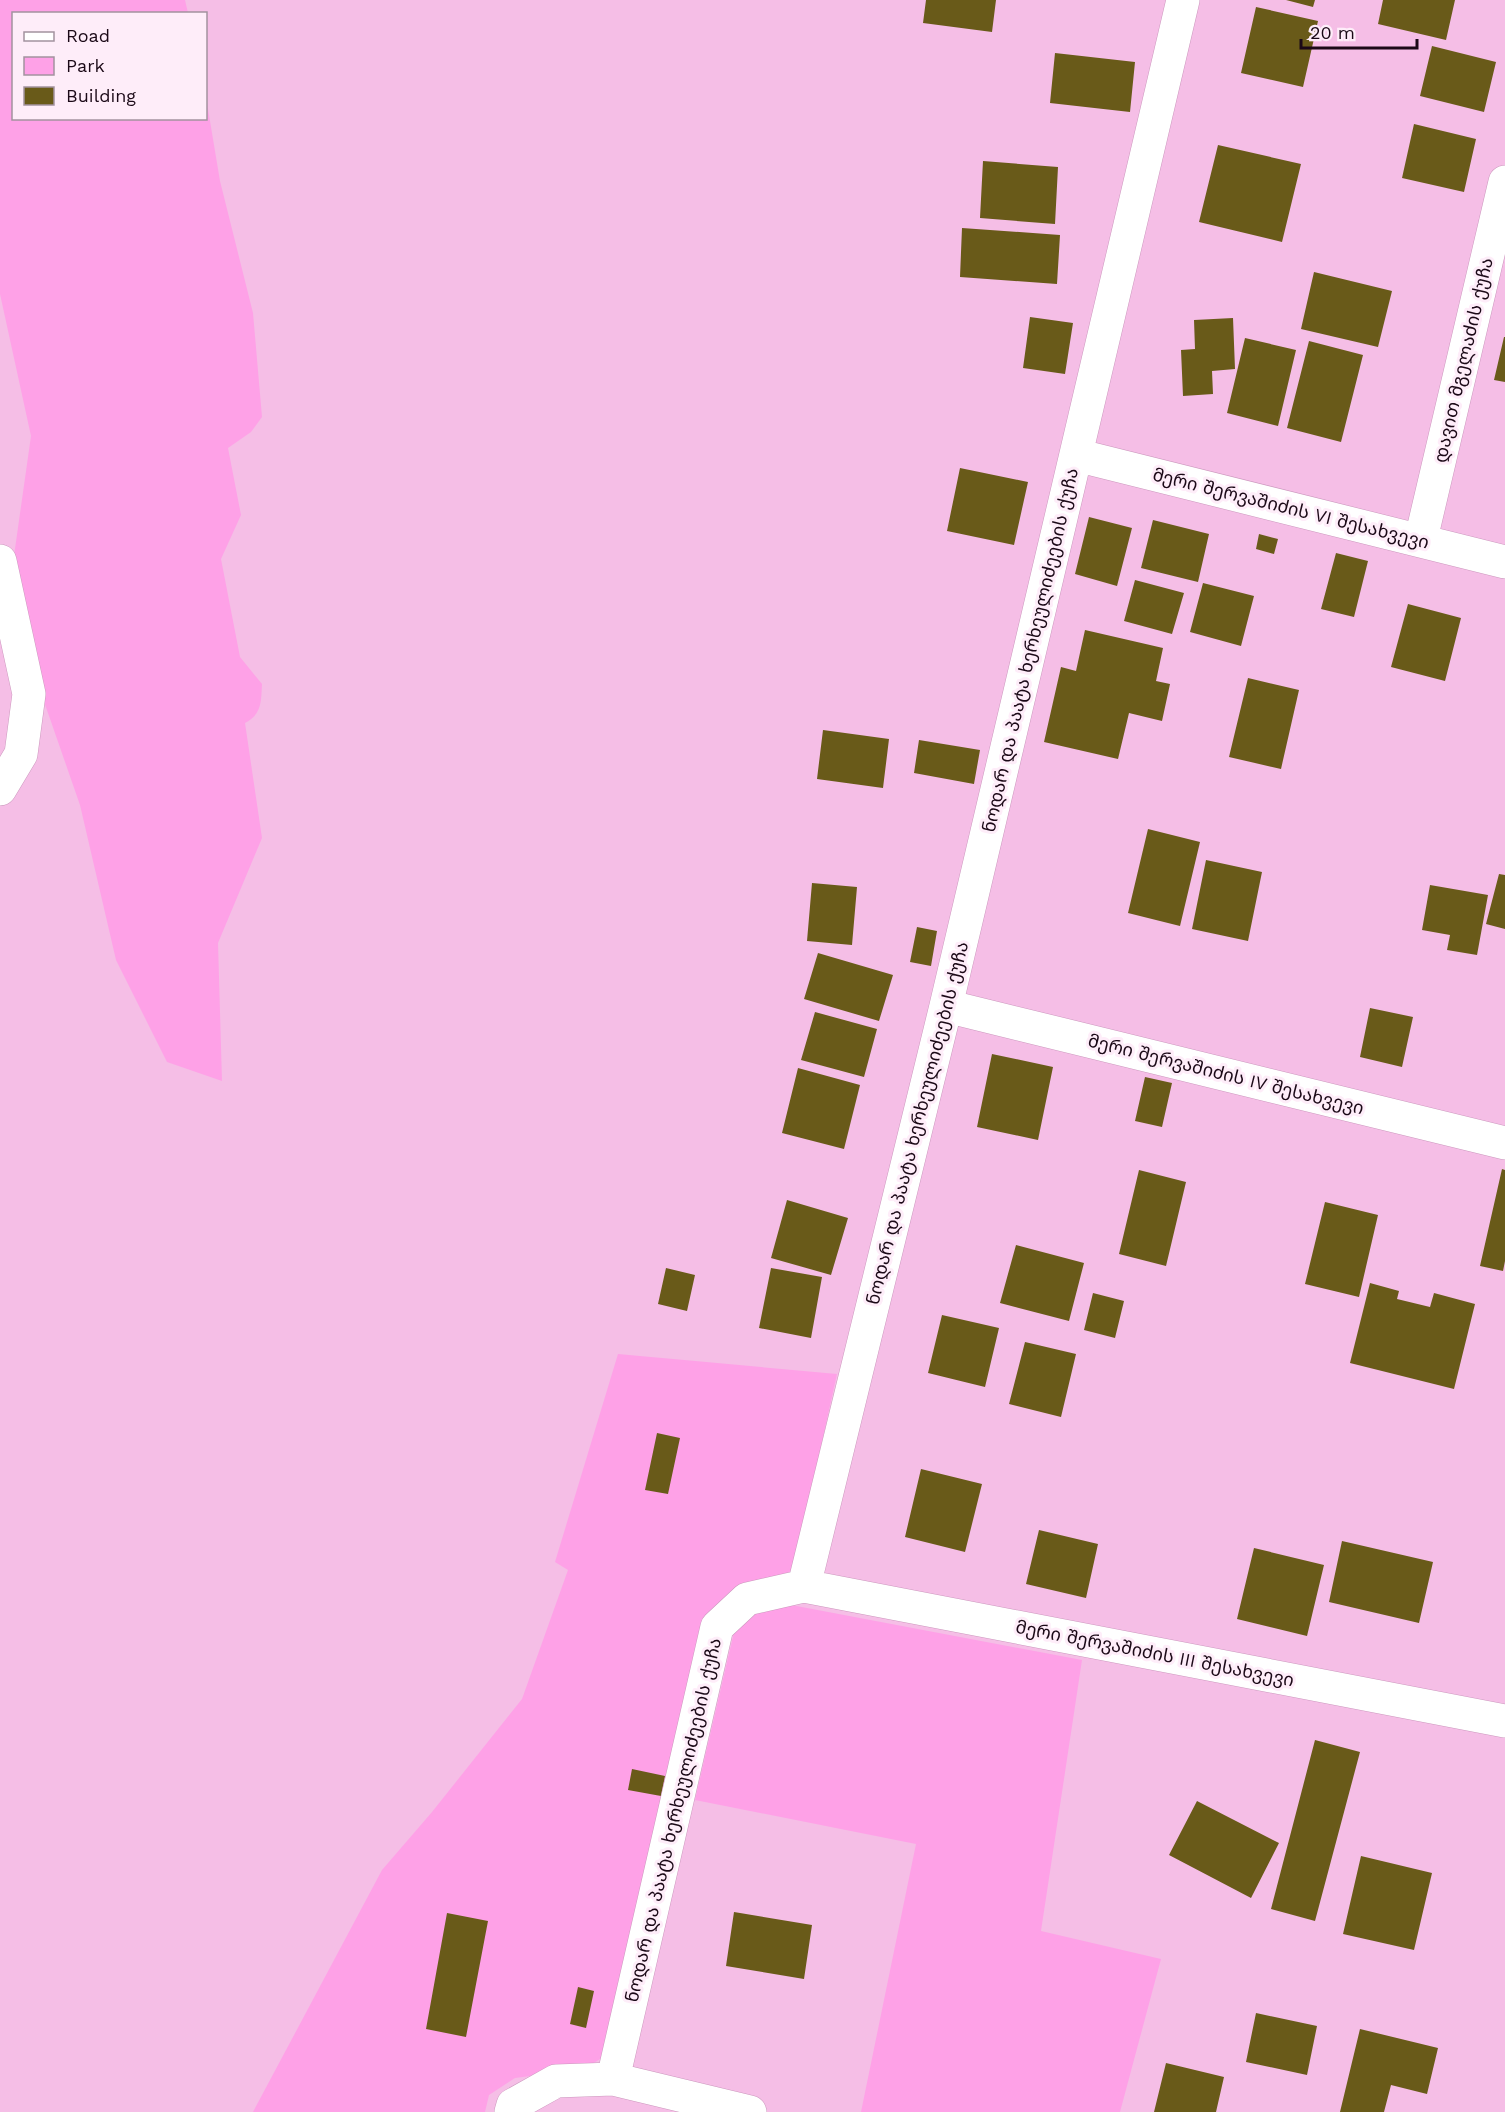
<svg xmlns="http://www.w3.org/2000/svg" width="1505" height="2112" font-family="'Work Sans','Noto Sans Georgian',sans-serif">
	<rect width="100%" height="100%" fill="#f5bee6"/>
	<!-- green -->
	<path fill="#fea1e7" d="M0,0H185L188,13L14,14V118H206V97L220,181L253,313L262,417L251,432L228,448L241,515L221,559L240,657L262,684C261,702 262,714 245,723L262,838L218,943L222,1081L167,1062L116,960L80,805L8,598L31,436L0,294Z
		M618,1354L837,1374L792,1577L726,1597L605,2056L584,2069L515,2078L489,2095L485,2112H253L382,1870L432,1812L522,1699L568,1570L555,1562Z
		M786,1604L1082,1660L1041,1931L1161,1959L1120,2112H861L916,1844L695,1800L735,1628L746,1616Z"/>
	<!-- building -->
	<path fill="#695a19" d="M926,0H996L992,32L923,23Z
		M1286,0H1315L1313,7Z
		M1383,0H1455L1446,40L1378,24Z
		M1256,7L1318,21L1303,87L1241,73Z
		M1432,46L1496,62L1484,112L1420,96Z
		M1055,53L1135,62L1130,112L1050,103Z
		M1414,124L1476,139L1464,192L1402,178Z
		M1218,145L1301,164L1282,242L1199,222Z
		M983,161L1058,167L1055,224L980,218Z
		M962,228L1060,235L1057,284L960,277Z
		M1314,272L1392,291L1378,347L1301,329Z
		M1030,317L1073,323L1065,374L1023,368Z
		M1233,318L1235,369L1212,371L1213,394L1183,396L1181,350L1195,349L1194,320Z
		M1504,337H1505V382L1494,380Z
		M1245,338L1296,350L1278,426L1227,413Z
		M1309,341L1363,355L1341,442L1287,428Z
		M960,468L1028,482L1014,545L947,531Z
		M1089,517L1132,528L1117,586L1075,574Z
		M1153,520L1209,534L1198,582L1141,568Z
		M1259,534L1278,539L1274,554L1256,549Z
		M1336,553L1368,561L1354,617L1321,609Z
		M1135,580L1184,593L1172,634L1124,621Z
		M1203,583L1254,596L1241,646L1190,632Z
		M1408,604L1461,618L1445,681L1391,667Z
		M1085,630L1163,648L1156,681L1170,684L1162,721L1129,713L1118,759L1044,742L1061,667L1076,671Z
		M1248,678L1299,690L1281,769L1229,757Z
		M823,730L889,739L883,788L817,779Z
		M919,740L980,750L974,784L914,773Z
		M1148,829L1200,842L1180,926L1128,913Z
		M1206,860L1262,872L1248,941L1192,929Z
		M1499,874L1505,875V929L1486,924Z
		M812,883L857,887L852,945L807,941Z
		M1430,885L1488,895L1477,955L1447,950L1450,935L1422,930Z
		M917,927L937,931L931,966L910,962Z
		M818,953L893,975L879,1021L804,999Z
		M1370,1008L1413,1017L1402,1067L1360,1057Z
		M815,1012L877,1029L864,1077L801,1060Z
		M992,1054L1053,1067L1038,1140L977,1127Z
		M798,1068L860,1085L844,1149L782,1133Z
		M1145,1077L1172,1083L1162,1127L1135,1121Z
		M1502,1169L1505,1170V1261L1503,1271L1480,1266Z
		M1139,1170L1186,1182L1166,1266L1119,1254Z
		M787,1200L848,1218L831,1275L771,1258Z
		M1325,1202L1378,1215L1359,1297L1305,1284Z
		M1016,1245L1084,1263L1069,1321L1000,1303Z
		M666,1268L695,1275L687,1311L658,1304Z
		M771,1268L822,1277L811,1338L759,1328Z
		M1370,1283L1399,1291L1397,1299L1430,1307L1434,1293L1475,1304L1454,1389L1350,1363Z
		M1093,1293L1124,1301L1115,1338L1084,1330Z
		M942,1315L999,1328L985,1387L928,1373Z
		M1025,1342L1076,1354L1061,1417L1009,1404Z
		M657,1433L680,1438L668,1494L645,1490Z
		M921,1469L982,1484L965,1552L905,1537Z
		M1039,1530L1098,1544L1086,1598L1026,1584Z
		M1342,1541L1433,1562L1419,1623L1329,1602Z
		M1254,1548L1324,1565L1307,1636L1237,1619Z
		M1315,1740L1360,1752L1315,1921L1271,1909Z
		M632,1769L665,1776L661,1796L628,1790Z
		M1197,1801L1279,1843L1251,1898L1169,1855Z
		M1361,1856L1432,1873L1414,1950L1343,1934Z
		M734,1912L812,1925L804,1979L726,1966Z
		M447,1913L488,1921L466,2037L426,2029Z
		M578,1987L594,1991L586,2028L570,2024Z
		M1256,2013L1317,2026L1307,2075L1246,2062Z
		M1360,2029L1438,2048L1427,2094L1391,2085L1384,2112H1340Z
		M1166,2063L1224,2077L1216,2112H1154Z"/>
	<g fill="none" stroke-linecap="round" stroke-linejoin="round">
		<!-- minor casing -->
		<g stroke="#cc98be" stroke-width="34">
			<path id="minor" d="M1076,455L1505,562
				M1421,539L1505,182
				M0,561L29,694L21,754L0,789
				M946,1006L1505,1143
				M804,1586L1505,1721
				M613,2079L750,2112
				M511,2112L513,2105L556,2081L613,2079L717,1627L747,1599L804,1586L946,1006L1183,0"/>
		</g>
		<!-- minor -->
		<use href="#minor" stroke="#fff" stroke-width="33"/>
	</g>
	<g text-anchor="middle" dominant-baseline="central" stroke-width="6" stroke-linejoin="round" paint-order="stroke">
		<!-- street labels -->
		<g font-size="18" fill="#1b0917" stroke="#feedf9">
			<text transform="translate(1463 360) rotate(-77)">დავით მგელაძის ქუჩა</text>
			<text transform="translate(1291 508) rotate(14)">მერი შერვაშიძის VI შესახვევი</text>
			<text transform="translate(1030 650) rotate(-77)">ნოდარ და პაატა ხერხეულიძეების ქუჩა</text>
			<text transform="translate(1226 1074) rotate(14)">მერი შერვაშიძის IV შესახვევი</text>
			<text transform="translate(917 1123) rotate(-76)">ნოდარ და პაატა ხერხეულიძეების ქუჩა</text>
			<text transform="translate(1155 1653) rotate(11)">მერი შერვაშიძის III შესახვევი</text>
			<text transform="translate(673 1820) rotate(-77)">ნოდარ და პაატა ხერხეულიძეების ქუჩა</text>
		</g>
	</g>
	<!-- legend -->
	<rect x="12" y="12" width="195" height="108" fill="#feedf9" stroke="#a3929f" stroke-width="1.5"/>
	<rect x="24" y="32" width="30" height="9" fill="#ffffff" stroke="#a3929f" stroke-width="1.5"/>
	<text x="66" y="42" font-size="18" fill="#1b0917">Road</text>
	<rect x="24" y="57" width="30" height="18" fill="#fea1e7" stroke="#a3929f" stroke-width="1.5"/>
	<text x="66" y="72" font-size="18" fill="#1b0917">Park</text>
	<rect x="24" y="87" width="30" height="18" fill="#695a19" stroke="#a3929f" stroke-width="1.5"/>
	<text x="66" y="102" font-size="18" fill="#1b0917">Building</text>
	<!-- scale -->
	<path d="M1301 39v9h116v-9" fill="none" stroke="#1b0917" stroke-width="3"/>
	<text x="1310" y="39" font-size="18" fill="#1b0917" stroke="#feedf9" stroke-width="4.5" paint-order="stroke">20 m</text>
</svg>
